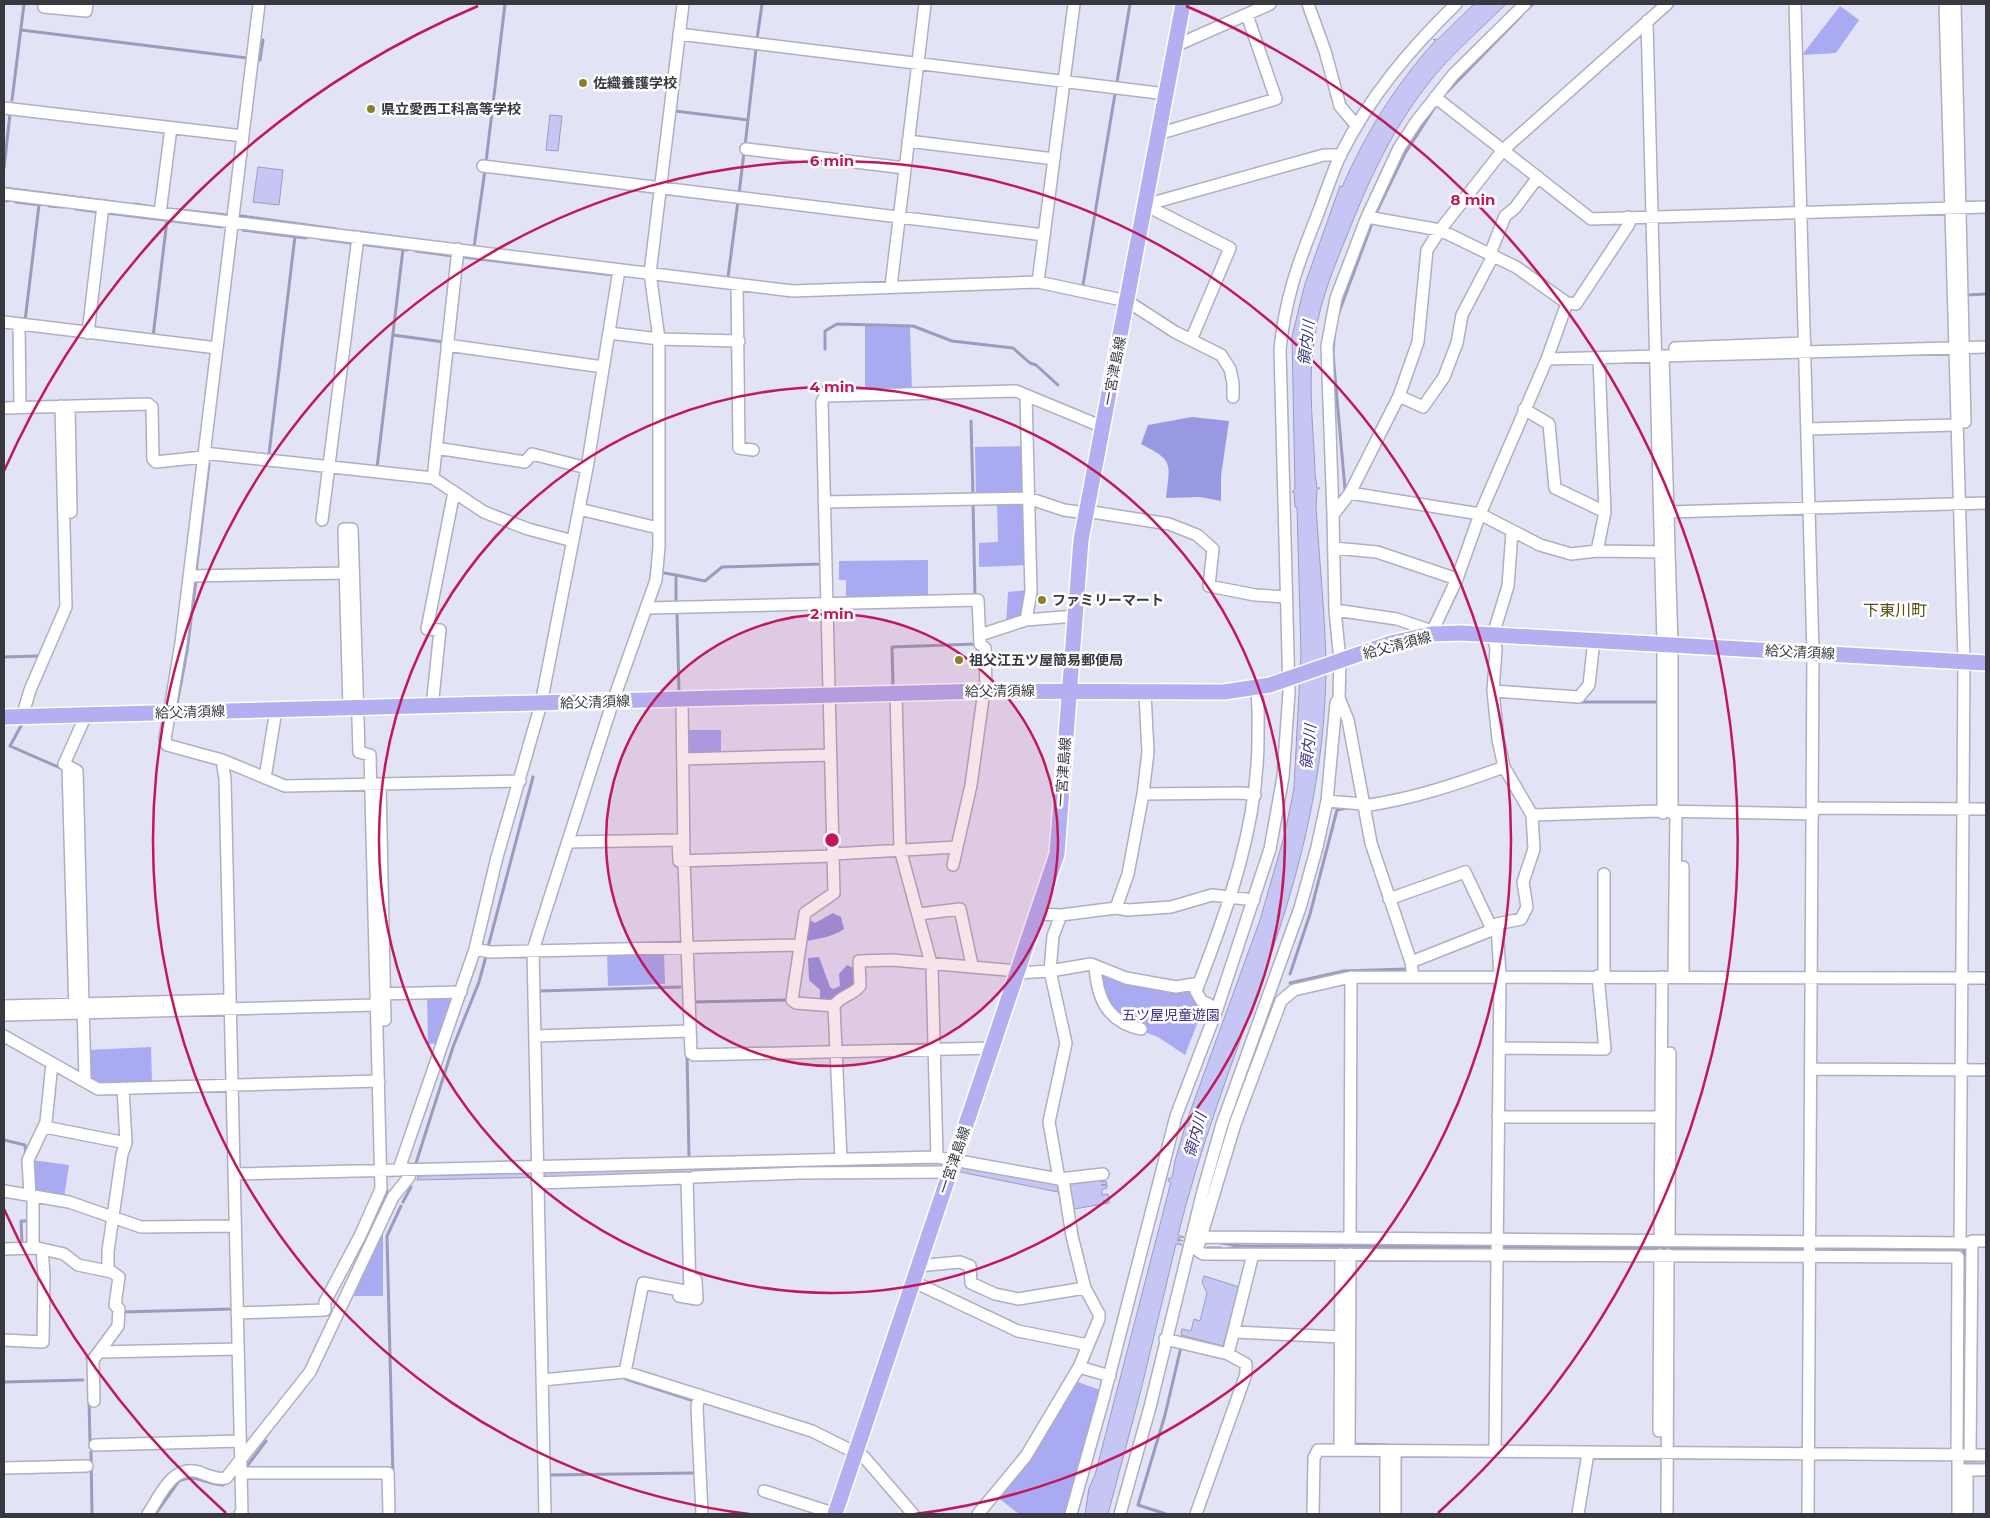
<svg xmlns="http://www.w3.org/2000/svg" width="1990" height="1518" font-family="Montserrat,'Noto Sans JP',sans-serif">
	<rect width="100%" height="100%" fill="#e2e3f5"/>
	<!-- green -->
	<path fill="#a9aaf1" d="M1840,6L1859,20L1836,53L1802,55Z
		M865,326L910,327L912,390L865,392Z
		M1026,446L1027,495L976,497L975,447Z
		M1023,500L1027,565L979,567V543L998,542L997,501Z
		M928,560V598L846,600V580H839V561Z
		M1028,590L1024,619L1006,625L1008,592Z
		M685,730H721V756L688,757Z
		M664,951L665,984L608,986L607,953Z
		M1104,973L1179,991L1192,990L1202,1011L1185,1055L1158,1037L1142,1031L1113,1012L1098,977Z
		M456,994L440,1043L428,1044L427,995Z
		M151,1047L152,1084L98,1086L89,1080L88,1050Z
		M32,1160L69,1165L64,1198L35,1192Z
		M380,1233L383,1235V1296H350Z
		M1072,1380L1103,1391L1068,1514H1019L996,1496Z"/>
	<!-- forest -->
	<path fill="#9999e1" d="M1192,417L1229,421L1221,476V501L1200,497L1166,498C1170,462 1174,461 1141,444L1148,425Z
		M833,913L841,917L844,929C833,937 820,938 807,941L805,938L806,918L815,923Z
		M819,957L830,987L833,989L840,986L839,974L847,965L856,969L858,983L833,1002L820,1001V990L809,980L808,958Z"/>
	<!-- water -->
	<path fill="#c5c6f3" stroke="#9b9cbd" d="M1474,4H1506C1480,30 1450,55 1427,85C1390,133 1368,182 1346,238C1331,274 1317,310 1313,349C1308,389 1314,434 1315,474L1317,488H1320L1317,490L1316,506C1319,558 1325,612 1326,664C1326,771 1300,874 1264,974L1266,975L1263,977C1232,1063 1200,1147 1178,1235L1184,1237L1177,1238L1183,1241L1177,1240L1182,1245L1176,1244L1141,1390L1108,1514H1085L1089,1488L1095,1475L1171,1182L1168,1181L1169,1178H1172L1175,1161L1186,1123L1260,920L1285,833L1294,788L1301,654L1297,507H1295L1294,492H1292L1295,489L1292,336L1305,284L1340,186L1342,187C1367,131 1394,87 1435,41L1433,39L1437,40Z
		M550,115L562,116L558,151L546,150Z
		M258,167L283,170L279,205L253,202Z
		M940,1162L1067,1184L1100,1179L1101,1182L1106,1181L1107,1184L1101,1185H1107V1188L1102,1189V1195L1108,1194L1109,1199L1103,1201L1109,1200V1203L1074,1209L1071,1208L1070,1196L1058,1192L941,1168L417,1180L418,1176Z
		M1204,1276L1239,1287L1223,1346L1181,1335L1182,1329L1191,1331L1194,1319L1200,1321L1207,1293L1202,1282Z"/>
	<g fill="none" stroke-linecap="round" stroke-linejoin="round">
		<!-- stream -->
		<path stroke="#9b9cbd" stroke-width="3" d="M1527,9L1533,4
			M21,30L247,58
			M757,39L762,4
			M258,60H260L263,40
			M1117,82L1130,4
			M1447,92L1521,16
			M12,100L24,4
			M675,111L748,120
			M745,146L756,49
			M486,162L505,4
			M4,168L10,114
			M4,188L114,202
			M739,194L744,152
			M4,200L8,201
			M16,202L40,205
			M135,204L153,207
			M49,206L63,207
			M76,209L99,212
			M169,209L227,215
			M1377,211L1404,155L1435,107
			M107,213L222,227
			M241,216L336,229
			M243,230L306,238
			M352,231L397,237
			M321,239L351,243
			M360,244L407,250
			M474,247L485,170
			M416,251L453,256
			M463,257L613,275
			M728,277L738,201
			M1083,285L1115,94
			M1966,295L1986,294
			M1338,315L1371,226
			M25,321L39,205
			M393,335L444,342
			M153,337L167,220
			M1334,338L1333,354L1345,489
			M825,349V331L837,324L913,326L952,341L1013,348L1030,363L1036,365L1058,385
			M971,421L973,496
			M269,454L295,236
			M377,468L403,249
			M973,502L975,597
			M196,572L209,464
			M664,573L676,575
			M676,604V575L705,581L722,567L821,564V561
			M677,612L679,693
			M4,657L38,656
			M893,688L892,647L976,644
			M1583,702H1660
			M177,704L187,651L196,580
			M22,724L10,746L65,770
			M488,947L533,777
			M1290,974L1310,914L1337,810L1347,808
			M1290,983L1344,971L1406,969
			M539,991L680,987
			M692,1002L787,1000
			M458,1014L475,966
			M687,1053L689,1157
			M422,1118L427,1105
			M4,1140L25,1145L26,1155
			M416,1163L453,1047L479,982L486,956
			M403,1202L411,1187
			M372,1223L387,1191L386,1185
			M1221,1243L1241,1246L1492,1247
			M22,1244L21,1221H28V1219
			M1501,1247L1806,1249
			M1207,1248H1221
			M1227,1249L1241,1246
			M1814,1249H1964V1261
			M1964,1272V1452
			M122,1312L232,1309
			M88,1364L87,1358L97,1346
			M627,1376L626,1379L694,1401
			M4,1382L83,1380
			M89,1400L90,1442
			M1354,1444L1388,1445
			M91,1452L92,1514
			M1964,1460V1464H1986
			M245,1469L266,1441
			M550,1475L693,1473
			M393,1476L387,1236L401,1206
			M157,1512L179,1481C194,1473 208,1485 223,1485L234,1477
			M1166,1514L1138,1505L1165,1415L1181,1347"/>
		<!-- minor casing -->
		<g stroke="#afafc0" stroke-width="14">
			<path id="minor" d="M44,4V7L86,11L87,4
				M1308,4L1325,51L1340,106L1356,125
				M1795,4L1813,653L1808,1514
				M1945,4L1964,661L1960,1243
				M1955,4L1965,422
				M1647,21L1663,644V813
				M679,34L1166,94
				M1175,46L1270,4
				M1435,97L1591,219L1986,207
				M4,108L243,136
				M1158,134L1276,99L1247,15
				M908,141L1054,159
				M746,149L905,168
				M483,166L1044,235
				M4,194L793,291L1038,282L1127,301L1175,332L1221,355L1230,369L1233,383V397
				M1145,205L1324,155H1341
				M1145,205L1230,248L1191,340
				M160,213L171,128
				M1367,217L1440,230L1516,267L1567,303
				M1490,254L1505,216L1515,208L1538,177
				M1038,282L1074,4
				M737,284L739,448L753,450
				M891,286L925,4
				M4,322L217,348
				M19,324L20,407
				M88,333L103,206
				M609,333L659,339L739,341
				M447,345L603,367
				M1675,348L1805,343
				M1663,356L1668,512
				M1599,358L1605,512
				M1547,359L1986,347
				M1399,396L1423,407L1444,377L1457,343L1462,315L1493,256
				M69,406L71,512
				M4,408L148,404L152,407L153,459L156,462L203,457
				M1524,409L1549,424L1555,488L1605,512L1597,551
				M1807,429L1957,425
				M436,448L525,462L532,454L587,468
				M204,453L433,478L484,512L528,529L573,541
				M433,478L458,249
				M1350,493L1480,514L1540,545L1571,554L1597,551L1669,552L1668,512L1986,503
				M824,502L1028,498L1064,510L1086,513
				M579,509L658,528
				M1086,511L1169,524L1197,535L1213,549L1209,586L1255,595L1286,597
				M1333,515L1327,346L1336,298L1367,217L1399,148L1416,122L1453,75L1525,4
				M322,520L358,237
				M1334,548L1377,552L1457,579
				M1669,552L1672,645V813
				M189,576L345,573
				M647,608L978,600L980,644L985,648L986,691
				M1335,610L1397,619L1432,631
				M1026,620L1031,592L1026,396
				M1431,634L1457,579L1480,514L1547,359L1567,303L1576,304L1629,224L1628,217
				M980,635L1026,620L1075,616
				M1493,691L1579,697L1589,685L1594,640
				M896,694L900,849L932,967L937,1157
				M1339,698L1348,720L1371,843L1411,962L1413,977
				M682,699L684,861L691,1053L694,1055L993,1048
				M432,707L440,630L427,629L454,492
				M22,717L30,690L66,607L61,406
				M683,759L830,755
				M222,760L285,786L520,781
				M68,766L75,1013
				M265,778L276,710
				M380,784L385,1020
				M1143,794L1243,793L1255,795
				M1327,801L1363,804
				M1363,806C1413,799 1457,784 1504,767
				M1813,808L1986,809
				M1532,815L1658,811L1813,814
				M568,842L678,840L679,861L833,856
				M833,854L957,847L971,785L984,691
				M953,865L957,847
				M1604,874V976
				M1389,899L1465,872L1492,929
				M1116,908L1128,910L1171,907L1212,895L1254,900
				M919,914L960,909L972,965
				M1037,914L1061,915L1116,908L1128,874L1143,794L1148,752L1145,693
				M1061,915L1053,936L1050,971L1091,964L1126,978L1176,987L1199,983
				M475,949L490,952L799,945
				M1411,962L1497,928
				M1095,966C1097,998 1107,1022 1141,1029
				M1017,973L1050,971L1066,1043L1049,1122L1059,1179
				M1674,977L1676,813
				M1683,977V867
				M378,994L461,992
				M4,1006L230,1000
				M834,1006C841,995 852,996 860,986L859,961L892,960L1018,971
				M1217,1009L1201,1000L1196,991C1228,909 1259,823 1258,734C1258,718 1259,703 1256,688
				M4,1015L377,1005
				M4,1036L98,1089L379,1081
				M535,1036L690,1031
				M1499,1048L1605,1049L1598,976
				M1811,1069L1986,1070
				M85,1081L77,771L64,764L86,715
				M1498,1117H1661
				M45,1127L126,1143
				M841,1159L834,1006L796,1003L792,1000L805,913L834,893L822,402L825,396L1016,391L1103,427
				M399,1169L475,949L497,857L541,704L587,468L619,270
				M234,1174L937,1157L1059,1179L1103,1174
				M694,1177L800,1173L951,1172
				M537,1183L687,1178L690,1292L643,1283L625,1372
				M4,1191L69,1202L141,1227L235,1226
				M30,1196L28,1160L46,1122L52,1063
				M1201,1237L1972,1243
				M1350,1238L1351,977
				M1660,1240L1662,977
				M1669,1240L1670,1053
				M33,1248V1196
				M4,1249L38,1248L64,1254L78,1265L112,1272L119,1277L115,1305L119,1309L118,1326L93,1360L94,1401
				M917,1266L960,1262L970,1266L971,1283L995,1294L1018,1299L1085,1288
				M108,1271V1251L122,1154L126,1143L123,1088
				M912,1281L1018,1331L1088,1345
				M679,1296L697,1299L696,1280
				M237,1313L325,1310V1302L360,1236L381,1189L370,755L359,752L352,529H344L349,708
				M1234,1332L1341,1337
				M1165,1339L1228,1354
				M4,1340L43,1342L44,1275L42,1249
				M99,1352L238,1349
				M1079,1367L1110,1376
				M542,1380L625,1372L812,1431L864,1457L913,1514
				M699,1395L697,1407L702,1514
				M1659,1431L1660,1255
				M95,1445L240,1441
				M1340,1450L1341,1254
				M1349,1450L1350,1254
				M1386,1451V1514
				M1495,1452L1500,976L1497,924L1521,919L1527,907L1523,882L1534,849L1532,815L1504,767L1498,739L1493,691L1496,649L1493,635L1508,586L1512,532
				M1957,1455L1958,1257L1203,1254L1197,1250L1235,1124L1281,1001L1294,990L1351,977L1986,978
				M1970,1455L1972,1241H1986
				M4,1468L87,1466
				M1961,1470H1986
				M241,1473H388L389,1514
				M764,1491L836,1514
				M148,1514C160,1496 172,1464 199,1472C207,1475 217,1480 226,1478L310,1372L393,1197L409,1177L408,1169
				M240,1514H242L225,779L222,760L167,745L165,739L181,643L259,4
				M545,1514L533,950L613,701L656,580L659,547V339L650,273L683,4
				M978,1514L1026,1456L1079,1367L1099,1319V1314L1085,1288L1072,1236L1063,1179
				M1071,1514L1103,1400L1176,1116L1217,1009L1270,849L1283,777L1289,692L1280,349C1285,300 1297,266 1315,221C1324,199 1331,175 1341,154C1370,96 1410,49 1456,4
				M1120,1514L1150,1407L1203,1191L1222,1124L1300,908L1317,847L1327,801L1336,703L1339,698L1340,661L1335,610L1333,515L1350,493L1399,396L1418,342L1427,250L1440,230L1503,150L1667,4
				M1196,1514L1246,1374V1364L1228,1354L1253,1254
				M1313,1514L1314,1458L1318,1450L1986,1455
				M1395,1514V1451
				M1578,1514L1588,1453
				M1667,1514L1668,1255
				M1958,1514V1455
				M1967,1514V1470"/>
		</g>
		<!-- major casing -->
		<g stroke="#fff" stroke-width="18">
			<path id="major" d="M4,717L984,691L1224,692L1270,685L1391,643L1431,634L1461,633L1986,663
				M835,1514L1057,854L1081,540L1183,4"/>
		</g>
		<!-- minor -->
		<use href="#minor" stroke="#fff" stroke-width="11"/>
		<!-- major -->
		<use href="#major" stroke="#b3aff1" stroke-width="15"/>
	</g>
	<!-- distance rings -->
	<circle cx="832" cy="840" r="226" fill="#c2185b" fill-opacity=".12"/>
	<g fill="none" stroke="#c2185b" stroke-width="2.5">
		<circle cx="832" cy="840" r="226"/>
		<circle cx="832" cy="840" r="453"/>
		<path d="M749 1514A679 679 0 1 1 915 1514"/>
		<path d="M226 1513A906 906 0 0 1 4 1209M4 471A906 906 0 0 1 478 6M1186 6A906 906 0 0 1 1438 1513"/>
	</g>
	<!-- markers -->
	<g fill="#898027" stroke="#fff" stroke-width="2">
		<circle cx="583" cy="83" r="5"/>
		<circle cx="371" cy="109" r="5"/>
		<circle cx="1042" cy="600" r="5"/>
		<circle cx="959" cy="660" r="5"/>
	</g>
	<g text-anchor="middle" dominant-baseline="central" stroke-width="5" stroke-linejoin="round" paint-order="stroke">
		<!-- poi labels -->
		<g font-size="14" font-weight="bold" fill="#383940" stroke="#fff" text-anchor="start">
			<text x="593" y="83">佐織養護学校</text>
			<text x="381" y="109">県立愛西工科高等学校</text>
			<text x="1052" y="600">ファミリーマート</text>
			<text x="969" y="660">祖父江五ツ屋簡易郵便局</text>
		</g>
		<!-- street labels -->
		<g font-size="14" fill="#383940" stroke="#fff">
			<text transform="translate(1114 371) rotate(-79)">一宮津島線</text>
			<text transform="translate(1397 645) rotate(-15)">給父清須線</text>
			<text transform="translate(1800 652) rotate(3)">給父清須線</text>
			<text transform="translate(1000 691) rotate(-1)">給父清須線</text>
			<text transform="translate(595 702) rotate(-2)">給父清須線</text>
			<text transform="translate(190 712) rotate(-2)">給父清須線</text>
			<text transform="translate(1063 772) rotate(-86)">一宮津島線</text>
			<text transform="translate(954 1160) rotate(-71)">一宮津島線</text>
		</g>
		<!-- park labels -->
		<g font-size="14" fill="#3e3487" stroke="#fff">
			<text x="1171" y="1015">五ツ屋児童遊園</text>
		</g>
		<!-- water labels -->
		<g font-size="15" font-style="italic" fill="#3a3083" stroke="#fff">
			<text transform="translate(1306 343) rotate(-83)">領内川</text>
			<text transform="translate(1308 747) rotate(-84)">領内川</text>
			<text transform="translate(1195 1135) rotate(-74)">領内川</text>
		</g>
		<!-- quarter labels -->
		<g font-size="16" fill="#585215" stroke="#fff">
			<text x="1895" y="610">下東川町</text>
		</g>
	</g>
	<circle cx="832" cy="840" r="8" fill="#c2185b" stroke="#fff" stroke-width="2.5"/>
	<g font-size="15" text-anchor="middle" font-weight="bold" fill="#c2185b" stroke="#fff" stroke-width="5" stroke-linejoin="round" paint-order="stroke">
		<text x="832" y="166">6 min</text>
		<text x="1473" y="205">8 min</text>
		<text x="832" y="392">4 min</text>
		<text x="832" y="619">2 min</text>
	</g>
	<!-- border -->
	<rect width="1990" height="1518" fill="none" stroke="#383940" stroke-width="10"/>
</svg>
